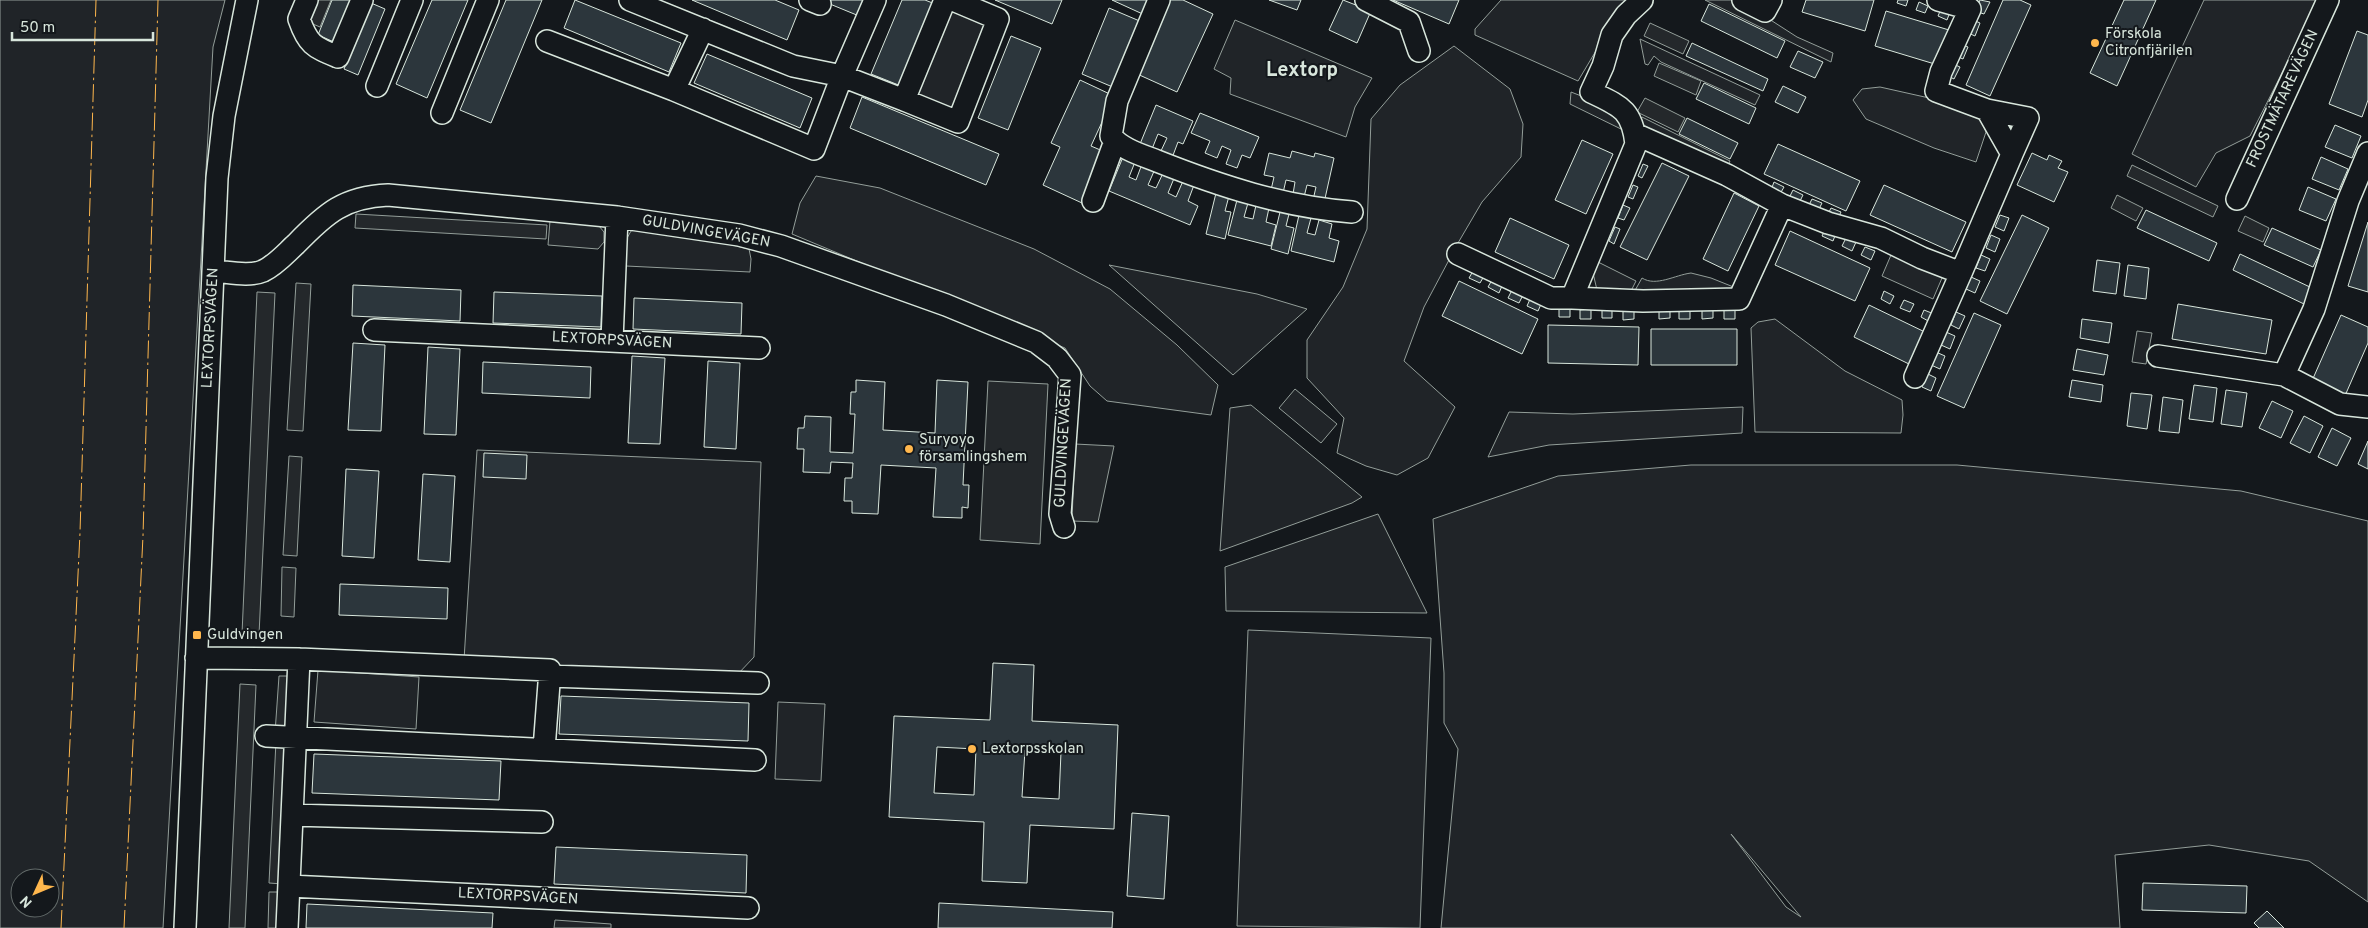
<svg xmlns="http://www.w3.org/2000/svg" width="2368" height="928" font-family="Overpass,sans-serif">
	<rect width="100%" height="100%" fill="#14181c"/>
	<!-- green -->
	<path fill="#202428" stroke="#939e99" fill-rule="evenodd" d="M0,0H225L213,47L163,928H0ZM20,878H50V908H20Z
		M1501,0H1630L1622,7L1578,81L1475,35V29Z
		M1705,0H1734L1752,8L1797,37L1833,53L1831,62Z
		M2204,0H2317L2307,24L2250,136L2216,153L2196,187L2132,154Z
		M947,5L991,24L956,112L911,93Z
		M1235,20L1372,78L1355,107L1346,137L1230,94L1231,78L1214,69Z
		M1640,39L1760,95L1755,105L1661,62L1654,56L1648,65L1645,64Z
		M1454,46L1510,89L1523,124L1521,157L1482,202L1458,243L1424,307L1404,361L1455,407L1428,458L1397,475L1366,466L1337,453L1344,418L1307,378V340L1343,287L1367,229L1371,119L1400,85Z
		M1880,87L1956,104L1979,115L1986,132L1976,162L1934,148L1866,119L1853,100L1862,89Z
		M1571,92L1620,111L1625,131L1570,104Z
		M1642,117L1730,161L1727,168L1684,149L1639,124Z
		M816,176L880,188L1034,249L1110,289L1177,345L1218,385L1211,415L1107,401L1090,386L1065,348L792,234L800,203Z
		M550,221L599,226L604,232V242L598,249L548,245Z
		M639,229L689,235L749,249L751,259L750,272L626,266V240L631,231Z
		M1894,248L1945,271L1933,299L1882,276Z
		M1598,262L1636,281L1629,295L1597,290L1593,273Z
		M1109,265L1257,294L1307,309L1233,375Z
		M1691,273L1711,278L1736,288L1633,294L1642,278C1656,287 1675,275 1691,273Z
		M1775,319L1845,371L1902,400L1903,415L1901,433L1755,432L1751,328L1758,322Z
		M2137,331L2152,333L2146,364L2132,362Z
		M1295,389L1337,424L1321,443L1279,408Z
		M1251,405L1362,497L1352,503L1220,551L1230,408Z
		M1743,407L1742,433L1549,445L1488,457L1509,412L1573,414Z
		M477,450L761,462L754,657L737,675L464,660Z
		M1691,465H1957L2241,491L2368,521V902L2309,861L2209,845L2115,855L2120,928H1441L1458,749L1444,723V673L1433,519L1558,476ZM1731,834L1801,917L1786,907Z
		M1378,514L1427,613L1226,611L1225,567Z
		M1248,630L1431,638L1420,928L1237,926Z
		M318,670L419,677L416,729L314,722Z
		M778,702L825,704L821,781L775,779Z
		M555,920L611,924V928H554Z"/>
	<!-- parking -->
	<path fill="#24282b" stroke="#939e99" d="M318,0H331L320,27L308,22Z
		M1650,23L1689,41L1683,54L1644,36Z
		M1659,63L1701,81L1696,95L1654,76Z
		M1645,98L1685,118L1678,132L1637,112Z
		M2132,165L2218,206L2213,217L2127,176Z
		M2117,195L2143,208L2136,221L2111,208Z
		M356,214L547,225L546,239L355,228Z
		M2245,216L2269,228L2263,242L2238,231Z
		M296,283L311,284L303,431L287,430Z
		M257,292L275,293L259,635L242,634Z
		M988,381L1048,384L1040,544L980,540Z
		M1075,444L1114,446L1098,522L1072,521Z
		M289,456L302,457L297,556L283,555Z
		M282,567L296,568L294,617L281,616Z
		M279,676H294L290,734L275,733Z
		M240,684L256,685L245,928H229Z
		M276,741L290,742L283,884L269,883Z
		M269,892H283L281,928H268Z"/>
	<!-- building -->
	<path fill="#2c363c" stroke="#d8e6dc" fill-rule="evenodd" d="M332,0H351L334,42L318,35Z
		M432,0H468L427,98L396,84Z
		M506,0H542L491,123L460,110Z
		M575,0L681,43L669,72L564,28Z
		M692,0H775L799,10L787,40Z
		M826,0H872L864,18L825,2Z
		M902,0H925L935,4L901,86L871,74Z
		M995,0H1062L1052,24Z
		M1112,0H1154L1147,16Z
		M1169,0H1183L1213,14L1177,92L1135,73Z
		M1269,0H1301L1297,10Z
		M1343,0L1371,11L1357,43L1329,30Z
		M1393,0H1459L1449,24Z
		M1806,0H1874L1865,31L1802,12Z
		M1898,0H1908L1906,6L1897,3Z
		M1980,0L1990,2L1984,14L1975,11Z
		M2003,0H2020L2031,5L1990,96L1966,85Z
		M2124,0H2156L2117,86L2090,73Z
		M1919,2L1928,6L1925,13L1916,10Z
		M371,3L385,9L358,75L344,69Z
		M1709,4L1785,41L1777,58L1701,21Z
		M1109,8L1142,22L1115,88L1082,74Z
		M1941,9L1950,12L1947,20L1938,16Z
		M1886,11L1949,30L1938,65L1875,46Z
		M1971,19L1980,23L1975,36L1966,32Z
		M2357,31L2368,35V100L2362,117L2329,104Z
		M1011,36L1041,48L1008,130L978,118Z
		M1692,43L1768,79L1763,91L1686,56Z
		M1959,43L1968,47L1963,59L1954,55Z
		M1798,51L1823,62L1815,78L1790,67Z
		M707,54L812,98L800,128L694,83Z
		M1951,63L1960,67L1954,79L1946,75Z
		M1080,80L1114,96L1091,146L1105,152L1082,203L1043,185L1060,147L1051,143Z
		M1704,83L1756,108L1749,124L1696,99Z
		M1783,86L1806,97L1798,113L1775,102Z
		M862,97L999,154L986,185L850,128Z
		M1156,105L1193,121L1183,144L1178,142L1172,158L1160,153L1167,138L1158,134L1152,149L1140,144Z
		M1200,113L1259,137L1250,158L1242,155L1237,168L1226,164L1231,150L1222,146L1217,158L1205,153L1210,141L1191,133Z
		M1687,118L1738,143L1730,159L1679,134Z
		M2335,125L2361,136L2352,158L2325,147Z
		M1582,140L1613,154L1586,214L1555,200Z
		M1778,144L1860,181L1846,211L1764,174Z
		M1292,151L1314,157L1315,153L1334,158L1324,203L1313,200L1316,187L1307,185L1304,197L1293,194L1295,182L1286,180L1283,193L1271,190L1274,177L1264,175L1269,153L1290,158Z
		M2032,153L2047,160L2049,155L2062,161L2058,168L2068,172L2054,202L2017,185Z
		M1123,157L1135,162L1129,177L1136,180L1142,164L1155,169L1148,185L1156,188L1164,171L1175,176L1168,193L1176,197L1183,181L1194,185L1188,201L1198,206L1190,225L1109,191Z
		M2321,157L2348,169L2339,190L2312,179Z
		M1662,163L1689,176L1647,260L1620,247Z
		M1643,164L1648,166L1642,178L1638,176Z
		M1774,182L1784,187L1780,194L1771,190Z
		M1633,185L1638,187L1633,199L1628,197Z
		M1884,185L1966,222L1952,252L1870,215Z
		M2308,187L2336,199L2326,221L2299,210Z
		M1793,190L1803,195L1799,203L1789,198Z
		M1216,193L1229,196L1225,211L1231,212L1225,239L1206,234Z
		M1734,193L1759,206L1728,271L1703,259Z
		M1812,199L1822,203L1818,211L1808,207Z
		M1237,200L1248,203L1244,217L1253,219L1256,205L1269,208L1266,222L1276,225L1271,246L1228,235Z
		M1623,205L1630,208L1624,220L1618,218Z
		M1281,208L1290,210L1286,226L1294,228L1288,254L1271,249Z
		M1831,208L1841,212L1837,220L1827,216Z
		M2146,210L2217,243L2209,261L2137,228Z
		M1299,215L1311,218L1307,233L1315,235L1319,220L1332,224L1329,238L1339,241L1334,262L1291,251Z
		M2000,215L2009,218L2004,231L1995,227Z
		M2022,215L2049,228L2007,314L1980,301Z
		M1510,218L1569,245L1554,279L1495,252Z
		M2368,222V292L2348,286Z
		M1615,227L1620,229L1614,244L1609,241Z
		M1826,228L1836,233L1833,241L1822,236Z
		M2272,228L2321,250L2313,267L2264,245Z
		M1790,231L1870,268L1855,301L1775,265Z
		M1991,235L2000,239L1995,252L1986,248Z
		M1846,238L1856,242L1852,251L1842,246Z
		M1865,247L1875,251L1871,260L1861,255Z
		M2240,254L2312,288L2304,304L2233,270Z
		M1981,255L1990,259L1985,271L1976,268Z
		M2097,260L2120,263L2116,294L2093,291Z
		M2128,265L2149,268L2146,299L2124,296Z
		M1473,271L1484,276L1480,283L1469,278Z
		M1971,277L1980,281L1975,293L1966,289Z
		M1492,280L1502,286L1499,293L1488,287Z
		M1459,281L1538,319L1522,354L1442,316Z
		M353,285L461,290L460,321L352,316Z
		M1512,290L1523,295L1519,303L1508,298Z
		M1884,291L1894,296L1890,304L1881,299Z
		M494,292L602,296L601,327L493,323Z
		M1531,297L1542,302L1538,311L1527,306Z
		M634,298L742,303L741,334L633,329Z
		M1904,300L1914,304L1910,312L1900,308Z
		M2178,304L2272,320L2266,354L2172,339Z
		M1869,305L1929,334L1913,366L1854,337Z
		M1559,308H1570V317H1559Z
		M1591,309V319H1580V310Z
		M1602,309H1612V318H1602Z
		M1659,309L1670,310V318L1659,319Z
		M1713,309V318L1702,319V310Z
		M1634,310V319L1623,320V311Z
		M1679,310H1690V319H1679Z
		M1724,310H1735V319H1724Z
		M1924,310L1934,314L1930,322L1921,317Z
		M1956,312L1965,316L1959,329L1951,325Z
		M1974,313L2001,325L1964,408L1937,396Z
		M2341,315L2368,327V343L2344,398L2311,383Z
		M2082,319L2112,323L2109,343L2080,338Z
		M1548,325L1639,327L1638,365L1548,363Z
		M1651,329H1737V365H1651Z
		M1946,332L1955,336L1950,349L1941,345Z
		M353,343L385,345L381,431L348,430Z
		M428,347L460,349L456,435L424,434Z
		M2077,349L2108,355L2104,375L2073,370Z
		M1936,352L1945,356L1940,369L1931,365Z
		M632,356L665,358L660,444L628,443Z
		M708,361L740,363L736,449L704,447Z
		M483,362L591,367L590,398L482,393Z
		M1928,374L1936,378L1931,391L1922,387Z
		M856,380L885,382L883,430L935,433L937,380L968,382L963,485H969L968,508L962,507V518L933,517L936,468L881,465L878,514L852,513V501H844L845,478H852L853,463L831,462L830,473L803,472L804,449H797L798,428H804L805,416L831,417L830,452L853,453L855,414H850L851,392H856Z
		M2072,380L2103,385L2101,402L2069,397Z
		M2194,385L2217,388L2213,422L2189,419Z
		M2226,390L2247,393L2242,427L2221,424Z
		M2131,393L2152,395L2147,429L2127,426Z
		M2163,397L2183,400L2179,433L2159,431Z
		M2272,401L2293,411L2281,438L2259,428Z
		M2304,416L2323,426L2310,453L2290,443Z
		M2332,428L2351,438L2337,466L2318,457Z
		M2368,441V469L2358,464Z
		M484,453L527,455L526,479L483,477Z
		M346,469L379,471L374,558L342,556Z
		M423,474L455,476L450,562L418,560Z
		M340,584L448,588L447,619L339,615Z
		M993,663L1034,665L1032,721L1118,725L1114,829L1030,825L1027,883L982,881L984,822L889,817L894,716L990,720ZM937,747L976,749L974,795L934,793ZM1025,750L1061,752L1059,799L1022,797Z
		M561,696L749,703L748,741L559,734Z
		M314,754L501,761L499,800L312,793Z
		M1132,813L1169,816L1164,899L1127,896Z
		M556,847L747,855L746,893L554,884Z
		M2143,883L2247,886L2246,913L2142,910Z
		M939,903L1113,912L1112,928H938Z
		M307,904L493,913L492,928H306Z
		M2267,911L2284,928H2259L2254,923Z"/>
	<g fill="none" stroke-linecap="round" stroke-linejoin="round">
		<!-- minor casing -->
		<g stroke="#d8e6dc" stroke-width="24">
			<path id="minor" d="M307,0L299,19C308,45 314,47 338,57L362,0
				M630,0L793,66L842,76L904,100
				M810,0L820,4
				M945,0L904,100L958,122L998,19L953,0
				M1159,0L1117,101L1111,136C1121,149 1142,155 1157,161C1220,186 1284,207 1352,212
				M1366,0L1409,22L1419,51
				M1743,0L1765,11L1771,0
				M1938,0L1970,9L1941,72L1936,91L1987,110
				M547,41L674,90L703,29
				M377,86L412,0
				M674,90L814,149L842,76L875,0
				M442,113L488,0
				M2237,199L2328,0
				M1093,201L1115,141
				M1782,205L1828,223L1881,238L1922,258L1961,273L1915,377
				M1458,254L1551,298H1572L1636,144C1632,109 1620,106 1591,92L1603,66L1612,35L1626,15L1642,0
				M214,271C229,272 249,277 263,271C276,265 286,253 296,244C326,213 344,197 388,195L617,217L739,235L781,246L946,305L1036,342L1057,358L1070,375L1060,514L1064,527
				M1961,273L2012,154L1987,110L2028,118L2012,154
				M1572,298L1643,301L1739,299L1782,205L1727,175L1635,134
				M374,330L759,348
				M612,341L617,217
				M2158,356L2284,375L2340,404L2368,407
				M2284,375L2314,309L2348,201L2368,153
				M196,658L299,659L550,670L544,749
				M549,676L758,683
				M266,736L755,760
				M292,815L542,822
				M289,886L748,908
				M185,928L217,178L224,116L247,0
				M287,928L299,659"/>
		</g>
		<!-- minor -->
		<use href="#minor" stroke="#14181c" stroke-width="21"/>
		<!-- power -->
		<path stroke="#ffb74d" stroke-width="1" stroke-dasharray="18 4 2.5 4" stroke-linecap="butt" d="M61,928L80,533L96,0
			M124,928L143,536L158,0"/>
	</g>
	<!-- markers -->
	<g fill="#ffb74d" stroke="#14181c" stroke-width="2">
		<circle cx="2095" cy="43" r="5"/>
		<circle cx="909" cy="449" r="5"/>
		<rect x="192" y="630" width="10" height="10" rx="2.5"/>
		<circle cx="972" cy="749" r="5"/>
	</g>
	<g text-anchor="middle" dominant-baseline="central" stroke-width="4" stroke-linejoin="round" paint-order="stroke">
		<!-- poi labels -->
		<g font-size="15" fill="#d8e6dc" stroke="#14181c" text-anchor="start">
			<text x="2105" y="34">Förskola<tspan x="2105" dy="17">Citronfjärilen</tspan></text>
			<text x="919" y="440">Suryoyo<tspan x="919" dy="17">församlingshem</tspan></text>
			<text x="207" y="635">Guldvingen</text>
			<text x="982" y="749">Lextorpsskolan</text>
		</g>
		<!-- street labels -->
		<g font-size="15" fill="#d8e6dc" stroke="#14181c">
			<text transform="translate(2283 99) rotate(-65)">FROSTMÄTAREVÄGEN</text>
			<text transform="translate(706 232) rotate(10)">GULDVINGEVÄGEN</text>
			<text transform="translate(211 328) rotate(-87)">LEXTORPSVÄGEN</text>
			<text transform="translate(612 341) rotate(3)">LEXTORPSVÄGEN</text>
			<text transform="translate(1064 443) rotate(-87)">GULDVINGEVÄGEN</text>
			<text transform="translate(518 897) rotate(3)">LEXTORPSVÄGEN</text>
		</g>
		<!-- district labels -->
		<g font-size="20" font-weight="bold" fill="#d8e6dc" stroke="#14181c">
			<text x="1302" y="71">Lextorp</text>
		</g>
	</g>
	<!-- north arrow -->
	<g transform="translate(35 893) rotate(226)"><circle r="24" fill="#14181c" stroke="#626a69"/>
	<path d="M0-4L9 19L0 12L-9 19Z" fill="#ffb74d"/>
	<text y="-8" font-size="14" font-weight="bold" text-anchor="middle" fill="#d8e6dc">N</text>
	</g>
	<!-- scale -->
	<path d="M12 32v8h141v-8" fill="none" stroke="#d8e6dc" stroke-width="2.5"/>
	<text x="20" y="32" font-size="15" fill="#d8e6dc" stroke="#14181c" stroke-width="4" paint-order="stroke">50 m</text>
</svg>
